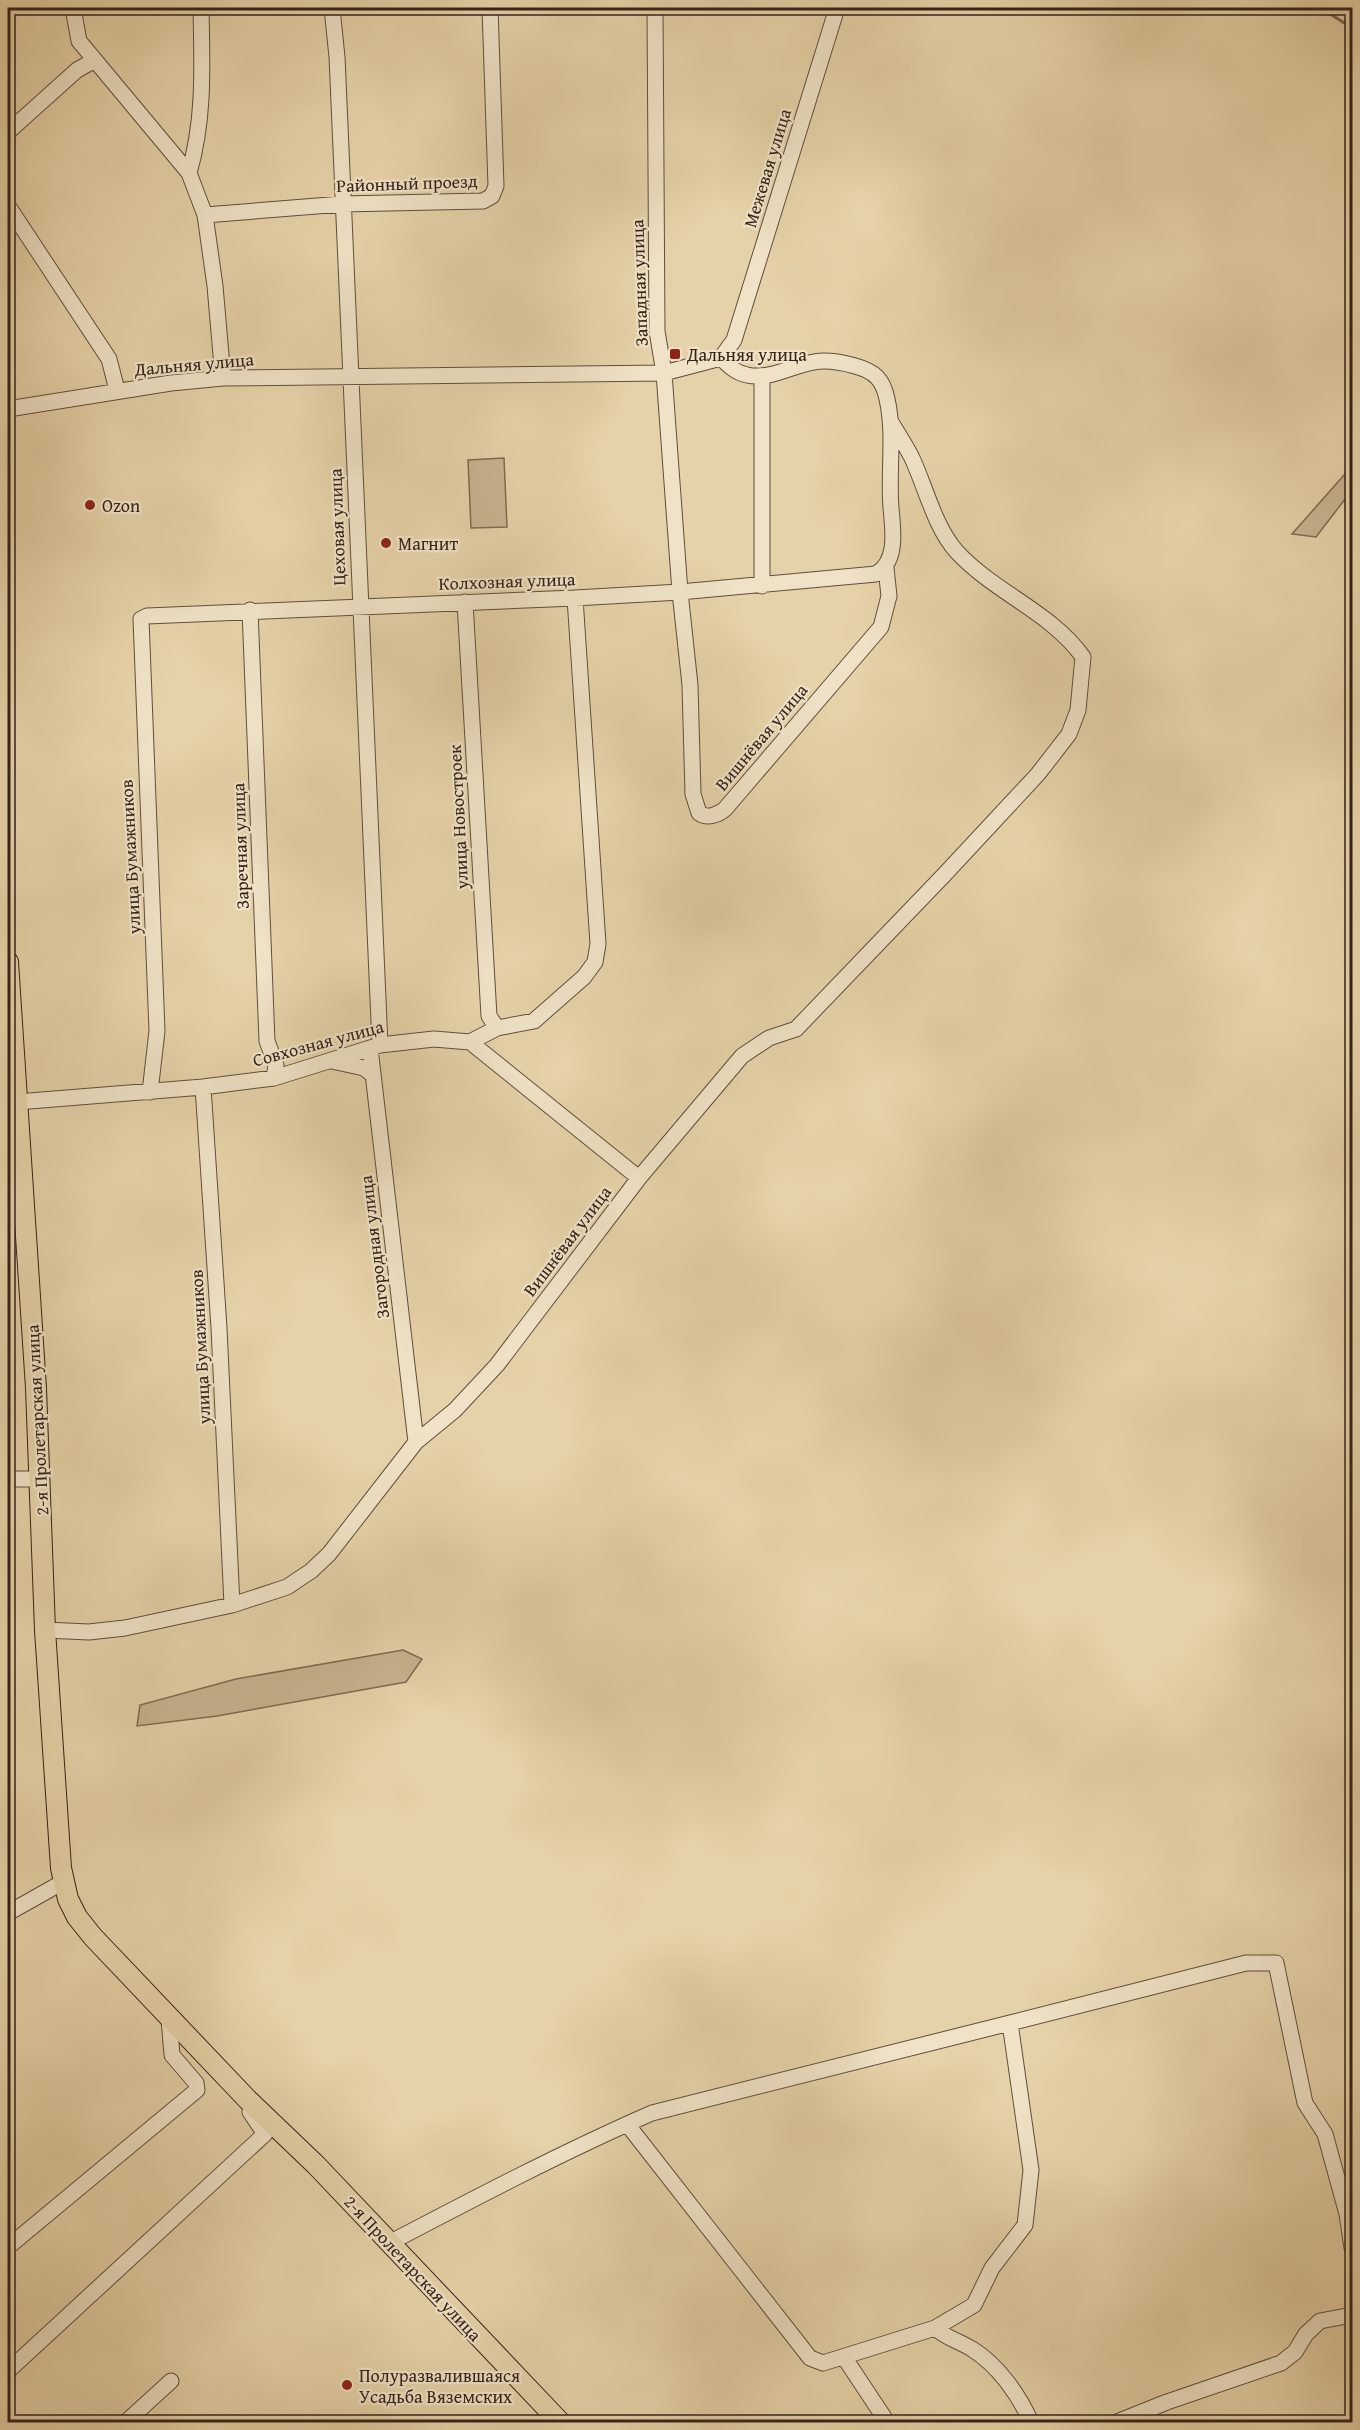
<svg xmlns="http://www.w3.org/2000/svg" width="1360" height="2430" font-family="'Gentium Book Plus',serif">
	<rect width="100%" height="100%" fill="#e6d2a8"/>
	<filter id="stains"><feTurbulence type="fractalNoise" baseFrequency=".00333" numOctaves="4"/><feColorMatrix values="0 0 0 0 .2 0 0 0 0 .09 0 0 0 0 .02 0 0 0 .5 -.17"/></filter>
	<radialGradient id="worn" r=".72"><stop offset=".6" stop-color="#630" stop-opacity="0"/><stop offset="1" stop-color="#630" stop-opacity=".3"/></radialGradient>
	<!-- green -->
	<path fill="#c8b490" stroke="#7e6b55" stroke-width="1.5" d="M504,458L507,527L471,528L468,460Z
		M1352,466V490L1316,537L1292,534Z
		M403,1650L422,1659L406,1682L217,1716L137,1726L140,1705L236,1679Z"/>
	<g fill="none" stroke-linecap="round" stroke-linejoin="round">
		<!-- stream -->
		<path stroke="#7a6852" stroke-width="3" d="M1321,8L1352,28"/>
		<!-- minor casing -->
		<g stroke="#604e3e" stroke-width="17">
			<path id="minor" d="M73,8L79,41L189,173L205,215L215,286L223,378
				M332,8L337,57C353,386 364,716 380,1045
				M655,8L657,331L664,373L680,592L690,685L693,794L699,813C707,819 718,815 725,809L881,627L889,596L886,568
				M8,132L77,70L93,61
				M189,173C205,118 202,64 201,8
				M8,206L109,359L117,390
				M205,215L342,204L483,201L492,196L496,186L490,8
				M762,376V586
				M8,409L171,383L223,378L664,373L721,358L734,340L837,8
				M465,602L489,1016L497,1028
				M250,610L267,1041L276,1065L274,1078
				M470,1042L639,1178
				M370,1048L416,1442
				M332,1061L364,1068L373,1075
				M203,1087L219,1328L232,1605
				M150,1092L157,1031L141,619L147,616L575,598L680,592L876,574C898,561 893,531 891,508C888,472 895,434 887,399C883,379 874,371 855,366C845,363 833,361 823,361C798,361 773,381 747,375C736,373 729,366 721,358
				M17,1102L203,1087L274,1078L380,1045L434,1039L470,1042L497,1028L534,1021L584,977L595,962L598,944L575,598
				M8,1479H41
				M45,1630L89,1632L125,1628L232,1605L287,1587L311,1571L329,1554L416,1442L455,1410L497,1365L639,1178L742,1056L769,1038L796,1029L944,875L1038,774L1069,734L1078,710L1083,657C1052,613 994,592 957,552C935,528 926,488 912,458C906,446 898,434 891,422
				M8,1913L63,1882
				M1010,2023L1246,1963H1276L1305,2103L1325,2134L1347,2214L1352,2248
				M391,2242C477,2197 563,2152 652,2113L1010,2023L1031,2170L1025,2225L992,2268L974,2305L935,2328L823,2363L810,2358L627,2124
				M8,2247L197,2090L196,2083L172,2055L169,2019
				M935,2328C946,2338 959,2341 972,2349C998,2365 1019,2395 1031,2422
				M844,2357L887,2422
				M8,2371L265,2134L250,2112
				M126,2422L171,2381
				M1117,2422L1167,2402L1281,2363L1295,2352L1306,2334L1320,2321L1352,2315"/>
		</g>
		<!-- major casing -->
		<g stroke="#34221a" stroke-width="22">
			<path id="major" d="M8,962L36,1388L45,1630L61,1868L68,1899L77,1917L93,1937L248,2100L316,2165L560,2422"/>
		</g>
		<!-- minor -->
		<use href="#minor" stroke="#efe2c6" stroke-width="15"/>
		<!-- major -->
		<use href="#major" stroke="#e6d2a8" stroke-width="20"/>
	</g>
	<!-- markers -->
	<g fill="#8f2418" stroke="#efe2c6" stroke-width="2">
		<rect x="669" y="348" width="12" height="12" rx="3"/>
		<circle cx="90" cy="505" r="6"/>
		<circle cx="386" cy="543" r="6"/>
		<circle cx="347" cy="2385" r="6"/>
	</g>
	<g text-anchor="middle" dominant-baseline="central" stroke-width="4.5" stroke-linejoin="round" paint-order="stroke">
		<!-- street labels -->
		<g font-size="18" fill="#34221a" stroke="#efe2c6">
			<text transform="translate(767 168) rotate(-73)">Межевая улица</text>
			<text transform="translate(407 183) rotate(-2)">Районный проезд</text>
			<text transform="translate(639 283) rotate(-92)">Западная улица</text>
			<text transform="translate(194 364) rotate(-5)">Дальняя улица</text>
			<text transform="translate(337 527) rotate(-92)">Цеховая улица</text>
			<text transform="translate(507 581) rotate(-2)">Колхозная улица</text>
			<text transform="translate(761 737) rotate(-50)">Вишнёвая улица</text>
			<text transform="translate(458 817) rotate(-93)">улица Новостроек</text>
			<text transform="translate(240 846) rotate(-92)">Заречная улица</text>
			<text transform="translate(130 857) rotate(-93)">улица Бумажников</text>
			<text transform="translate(318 1043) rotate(-15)">Совхозная улица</text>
			<text transform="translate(567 1241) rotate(-53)">Вишнёвая улица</text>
			<text transform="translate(374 1247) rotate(-97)">Загородная улица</text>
			<text transform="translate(200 1347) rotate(-93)">улица Бумажников</text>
			<text transform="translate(37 1420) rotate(-93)">2-я Пролетарская улица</text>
			<text transform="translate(413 2268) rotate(47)">2-я Пролетарская улица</text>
		</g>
		<!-- poi labels -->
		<g font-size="18" fill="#34221a" stroke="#efe2c6" text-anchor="start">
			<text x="687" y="354">Дальняя улица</text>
			<text x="102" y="505">Ozon</text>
			<text x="398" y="543">Магнит</text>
			<text x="359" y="2375">Полуразвалившаяся<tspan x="359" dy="21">Усадьба Вяземских</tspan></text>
		</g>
	</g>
	<!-- margin -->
	<rect width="1360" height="2430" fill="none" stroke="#e6d2a8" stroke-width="30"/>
	<rect x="9" y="9" width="1342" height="2412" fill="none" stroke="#34221a" stroke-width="3"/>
	<rect x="15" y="15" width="1330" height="2400" fill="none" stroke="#34221a" stroke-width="1.5"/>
	<rect width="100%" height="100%" filter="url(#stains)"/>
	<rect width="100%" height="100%" fill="url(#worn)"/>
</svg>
